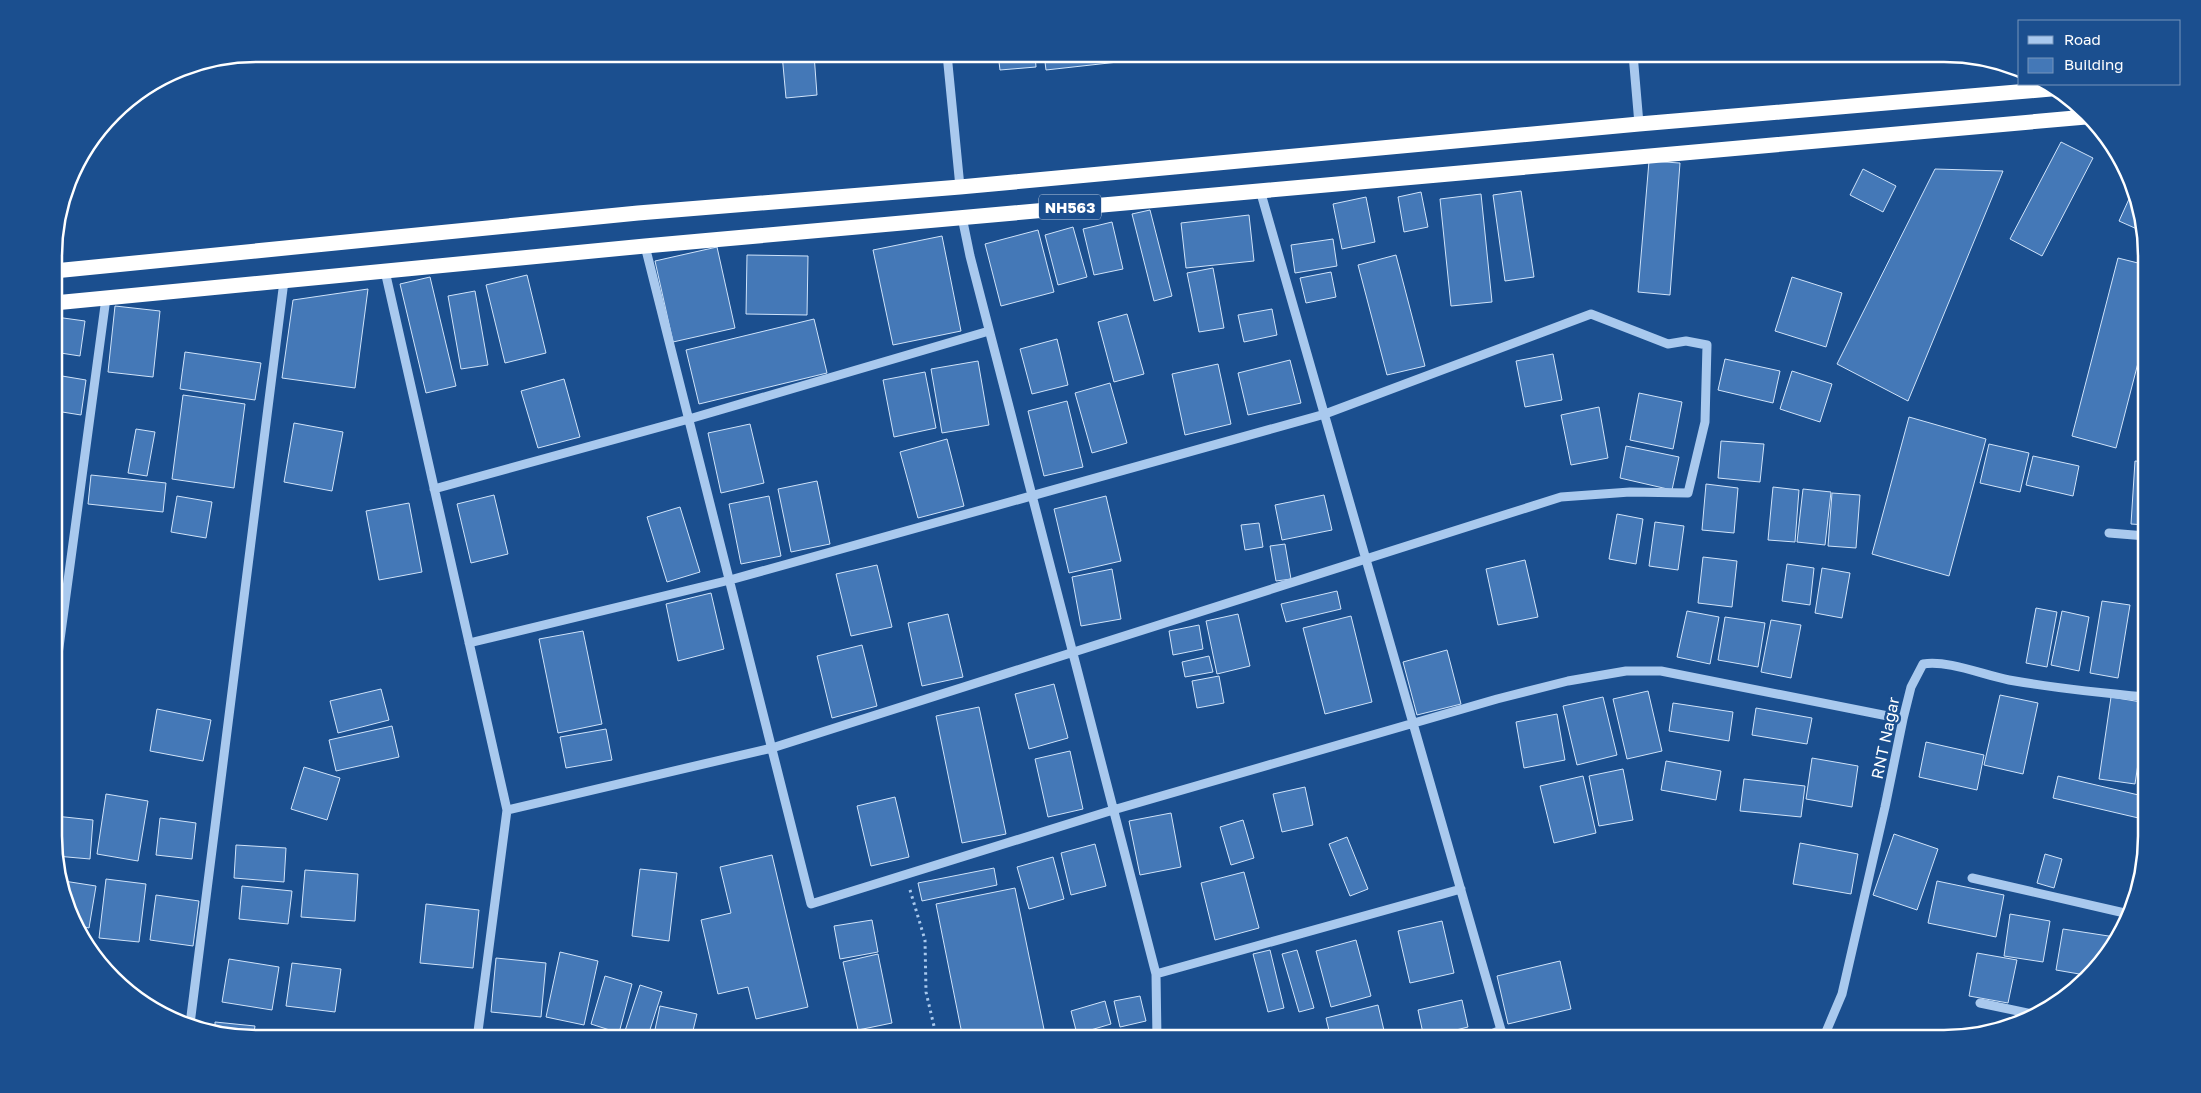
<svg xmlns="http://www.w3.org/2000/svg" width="2201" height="1093" font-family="'Golos Text',sans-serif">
	<rect width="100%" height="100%" fill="#1b4f8f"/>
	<!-- building -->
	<path fill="#4478b7" stroke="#cfe3fa" d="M782,54H814L817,95L786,98Z
		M998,54H1035L1036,67L1000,70Z
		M1044,54H1126L1127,61L1046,70Z
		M1139,54H1175L1176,56L1140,60Z
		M2061,142L2093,158L2042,256L2010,239Z
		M1649,161L1680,163L1670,295L1638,292Z
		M1863,169L1896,186L1883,212L1850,195Z
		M1935,169L2003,171L1908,401L1837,364Z
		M2134,188L2146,230V233L2119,221Z
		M1521,191L1534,277L1505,281L1493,195Z
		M1421,192L1428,227L1404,232L1398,197Z
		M1481,194L1492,302L1451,306L1440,199Z
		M1366,197L1375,242L1342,249L1333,204Z
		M1150,210L1172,296L1154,301L1132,214Z
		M1249,215L1254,261L1186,268L1181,223Z
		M1112,222L1123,269L1094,275L1083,229Z
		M1073,227L1087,277L1058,285L1045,235Z
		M1038,230L1054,292L1001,306L985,244Z
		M942,236L961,331L893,345L873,250Z
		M1333,239L1337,266L1295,273L1291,245Z
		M717,247L735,328L673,342L655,261Z
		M747,255L808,256L807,315L746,314Z
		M1396,255L1425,366L1387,375L1358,265Z
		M2118,258L2146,265V332L2116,448L2072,436Z
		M1213,268L1224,328L1199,332L1187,273Z
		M1331,272L1336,297L1306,303L1300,278Z
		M527,275L546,353L505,363L486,285Z
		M430,277L456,386L426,393L400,284Z
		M1792,277L1842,293L1826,347L1775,331Z
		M368,289L355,388L282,378L293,300Z
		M475,291L488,365L461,369L448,296Z
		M115,306L160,311L153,377L108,372Z
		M1272,309L1277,335L1244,342L1238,315Z
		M1127,314L1144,374L1114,382L1098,322Z
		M56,317L85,321L80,356L54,352Z
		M814,319L827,373L699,404L686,350Z
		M1057,339L1068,385L1032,394L1020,349Z
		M185,352L261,363L255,400L180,389Z
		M1553,354L1562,400L1525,407L1516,361Z
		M1725,359L1780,371L1773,403L1718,390Z
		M1290,360L1301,403L1248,415L1238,373Z
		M978,361L989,425L942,433L931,369Z
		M1218,364L1231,424L1185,435L1172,374Z
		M1792,371L1832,384L1820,422L1780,409Z
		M925,372L936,428L894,437L883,380Z
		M62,376L86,380L81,415L56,411Z
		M564,379L580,437L538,448L521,391Z
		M1110,383L1127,443L1092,453L1075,393Z
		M1639,393L1682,402L1673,449L1630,440Z
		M183,395L245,404L234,488L172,479Z
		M1067,401L1083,467L1044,476L1028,411Z
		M1599,407L1608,458L1571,465L1561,415Z
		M1909,417L1986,439L1949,576L1872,554Z
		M294,423L343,432L332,491L284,482Z
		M750,424L764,483L721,493L708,433Z
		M136,429L155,432L147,476L128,473Z
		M947,439L964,506L918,518L900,452Z
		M1721,441L1764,444L1760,482L1718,478Z
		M1989,444L2029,453L2020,492L1980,483Z
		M1626,446L1679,457L1672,490L1620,478Z
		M2033,456L2079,466L2073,496L2026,485Z
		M2135,461L2146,462V525L2131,524Z
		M91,475L166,483L163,512L88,504Z
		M817,481L830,544L791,552L778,489Z
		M1706,484L1738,488L1734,533L1702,530Z
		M1773,487L1799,490L1795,542L1768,540Z
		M1803,489L1831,492L1825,545L1797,542Z
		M1832,493L1860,495L1856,548L1828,546Z
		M494,495L508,554L471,563L457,504Z
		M1324,495L1332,530L1282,540L1275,505Z
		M177,496L212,502L206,538L171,532Z
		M769,496L781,556L741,564L729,504Z
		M1106,496L1121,561L1069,573L1054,509Z
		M409,503L422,572L379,580L366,511Z
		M680,507L700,572L667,582L647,517Z
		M1617,514L1643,519L1636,564L1609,559Z
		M1655,522L1684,526L1678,570L1649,566Z
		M1259,523L1263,547L1245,550L1241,525Z
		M1285,544L1291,579L1276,581L1270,546Z
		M1703,557L1737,561L1732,607L1698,603Z
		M1525,560L1538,617L1498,625L1486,569Z
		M1787,564L1814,568L1810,605L1782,601Z
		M877,565L892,627L851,636L836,574Z
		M1822,568L1850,573L1842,618L1815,613Z
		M1112,569L1121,619L1081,626L1072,577Z
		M1337,591L1341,609L1286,622L1281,604Z
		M711,593L724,649L678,661L666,604Z
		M2102,601L2130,605L2118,678L2090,673Z
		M2036,608L2057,612L2047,667L2026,663Z
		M1687,611L1719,617L1710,664L1677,657Z
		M2062,611L2089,617L2079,671L2051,665Z
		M948,614L963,677L922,686L908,623Z
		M1238,614L1250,666L1217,674L1206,621Z
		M1351,616L1372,702L1325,714L1303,628Z
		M1725,617L1765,623L1758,667L1718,660Z
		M1771,620L1801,625L1791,678L1761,672Z
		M1199,625L1203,649L1173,655L1169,631Z
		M583,631L602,724L558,733L539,639Z
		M862,645L877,706L832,718L817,656Z
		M1447,650L1461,704L1417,715L1403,662Z
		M1209,656L1213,672L1185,677L1182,662Z
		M1219,676L1224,703L1197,708L1192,681Z
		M1054,684L1068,738L1029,749L1015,694Z
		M381,689L389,720L338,733L330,701Z
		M1648,691L1662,751L1627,759L1613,699Z
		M2000,695L2038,703L2023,774L1984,765Z
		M1603,697L1617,755L1577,765L1563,706Z
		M2111,697L2147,703L2135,784L2099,779Z
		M1673,703L1733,712L1729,741L1669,731Z
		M979,707L1006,834L962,843L936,716Z
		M1756,708L1812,718L1807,744L1752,735Z
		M157,709L211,720L203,761L150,751Z
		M1557,714L1565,760L1524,768L1516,722Z
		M392,726L399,757L336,771L329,740Z
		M606,729L612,760L566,768L560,737Z
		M1926,742L1984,755L1977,790L1919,777Z
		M1070,751L1083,809L1048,817L1035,759Z
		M1812,758L1858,766L1852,807L1806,799Z
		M1666,761L1721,771L1716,800L1661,790Z
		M304,767L340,778L327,820L291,809Z
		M1623,769L1633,820L1599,826L1589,776Z
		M1583,776L1596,833L1554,843L1540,786Z
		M2058,776L2147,797V820L2053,798Z
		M1744,779L1805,786L1801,817L1740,811Z
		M1305,787L1313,825L1282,832L1273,794Z
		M106,794L148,801L138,861L97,854Z
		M895,797L909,857L871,866L857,806Z
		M1171,813L1181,867L1140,875L1129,821Z
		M55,816L93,820L90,859L56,856Z
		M160,818L196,823L192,859L156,855Z
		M1243,820L1254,858L1231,865L1220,827Z
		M1894,834L1938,849L1917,910L1873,895Z
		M1347,837L1368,889L1350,896L1329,844Z
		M1800,843L1858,854L1851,894L1793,884Z
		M1095,844L1106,886L1071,895L1061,853Z
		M236,845L286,848L284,882L234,878Z
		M2045,854L2062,859L2054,888L2037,883Z
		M772,855L808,1007L756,1019L748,987L718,994L701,920L731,913L720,867Z
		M1053,857L1064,899L1029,909L1017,867Z
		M994,868L997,885L922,901L918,883Z
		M640,869L677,873L669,941L632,936Z
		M305,870L358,874L355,921L301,917Z
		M1244,872L1259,928L1215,940L1201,883Z
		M106,879L146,884L139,942L99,938Z
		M64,881L96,886L89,928L76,925L69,914L63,890Z
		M1937,881L2004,895L1996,937L1928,923Z
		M242,886L292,891L288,924L239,919Z
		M1015,888L1046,1039H963L936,904Z
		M156,895L199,901L193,946L150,940Z
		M426,904L479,910L473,968L420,963Z
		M2010,914L2050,921L2043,962L2004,956Z
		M872,920L878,952L840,959L834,926Z
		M1442,921L1454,973L1410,983L1398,931Z
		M2063,929L2115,937L2113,946L2097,970L2091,976L2056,970Z
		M84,940L92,941L91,952Z
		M1356,940L1371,996L1331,1007L1316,951Z
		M1270,950L1284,1008L1268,1012L1253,954Z
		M1297,950L1314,1008L1299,1012L1282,954Z
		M560,952L598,961L584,1025L546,1017Z
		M1977,953L2017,960L2008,1003L1969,996Z
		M878,954L892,1023L858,1030L843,962Z
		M496,958L546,963L541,1017L491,1012Z
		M229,959L279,967L272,1010L222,1002Z
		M1560,961L1571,1009L1508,1024L1497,976Z
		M292,963L341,969L335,1012L286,1006Z
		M605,976L632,984L619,1033L591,1024Z
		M640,985L662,992L647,1039L624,1034Z
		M1140,996L1146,1021L1120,1027L1114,1001Z
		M1462,1000L1468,1027L1424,1038L1418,1010Z
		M1105,1001L1111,1024L1077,1034L1071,1011Z
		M1378,1005L1386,1039H1331L1326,1018Z
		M660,1006L697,1014L691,1039H653Z
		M215,1022L255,1026L253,1039L215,1030Z"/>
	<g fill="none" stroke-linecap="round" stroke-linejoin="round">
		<!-- path -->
		<path stroke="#a9c9ee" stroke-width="3" stroke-dasharray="2.5 4" stroke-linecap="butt" d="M910,890L925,940L926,992L937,1039"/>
		<!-- minor -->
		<path stroke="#a9c9ee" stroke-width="9" d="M947,54L960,187
			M1633,54L1639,124
			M1260,190L1501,1030L1503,1033L1521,1039
			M962,217L970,256L1156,974L1157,1039
			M645,246L811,904L1113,810L1497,699L1568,681L1626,671H1661L1903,719
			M385,271L507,810L477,1039
			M434,489L689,419L989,331
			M2109,533L2146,536
			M469,643L730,580L1325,414L1591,314L1668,344L1686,341L1707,345L1705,422L1688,493L1630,492L1561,497L772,748L507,810
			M55,677L106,298
			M1972,878L2129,914
			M1156,974L1461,889
			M1980,1003L2037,1015
			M190,1024L284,281
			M1480,1039L1501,1030
			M1823,1039L1842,994L1885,807L1903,719L1911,687L1923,664C1949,660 1983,675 2009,680C2055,688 2101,693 2147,697"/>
		<!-- highway -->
		<path stroke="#fff" stroke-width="15" d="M54,271L638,213L960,187L1639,124L2051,89
			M54,303L645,246L2086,117"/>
	</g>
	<g text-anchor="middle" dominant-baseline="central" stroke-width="5" stroke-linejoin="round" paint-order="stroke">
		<!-- shield labels -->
		<rect fill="#1b4f8f" stroke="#bbcadd" stroke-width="1" x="1039" y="194.5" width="62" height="25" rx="4"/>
		<g font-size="15" font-weight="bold" fill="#fff">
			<text x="1070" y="207">NH563</text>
		</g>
		<!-- street labels -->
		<g font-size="16" fill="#fff" stroke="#1b4f8f">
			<text transform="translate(1885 738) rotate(-78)">RNT Nagar</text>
		</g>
	</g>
	<!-- crop -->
	<path d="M0 0H2201V1093H0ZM256 62H1944A194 194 0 0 1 2138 256V836A194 194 0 0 1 1944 1030H256A194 194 0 0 1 62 836V256A194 194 0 0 1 256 62Z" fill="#1b4f8f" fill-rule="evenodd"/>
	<path fill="none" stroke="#fff" stroke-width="2.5" d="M256 62H1944A194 194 0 0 1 2138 256V836A194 194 0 0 1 1944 1030H256A194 194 0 0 1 62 836V256A194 194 0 0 1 256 62Z"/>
	<!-- legend -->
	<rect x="2018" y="20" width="162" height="65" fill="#1b4f8f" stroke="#7695bc"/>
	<rect x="2028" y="36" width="25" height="8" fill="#a9c9ee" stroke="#7695bc"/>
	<text x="2064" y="45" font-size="15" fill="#ffffff">Road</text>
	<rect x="2028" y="58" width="25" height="15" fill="#4478b7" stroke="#7695bc"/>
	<text x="2064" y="70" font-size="15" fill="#ffffff">Building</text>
</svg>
